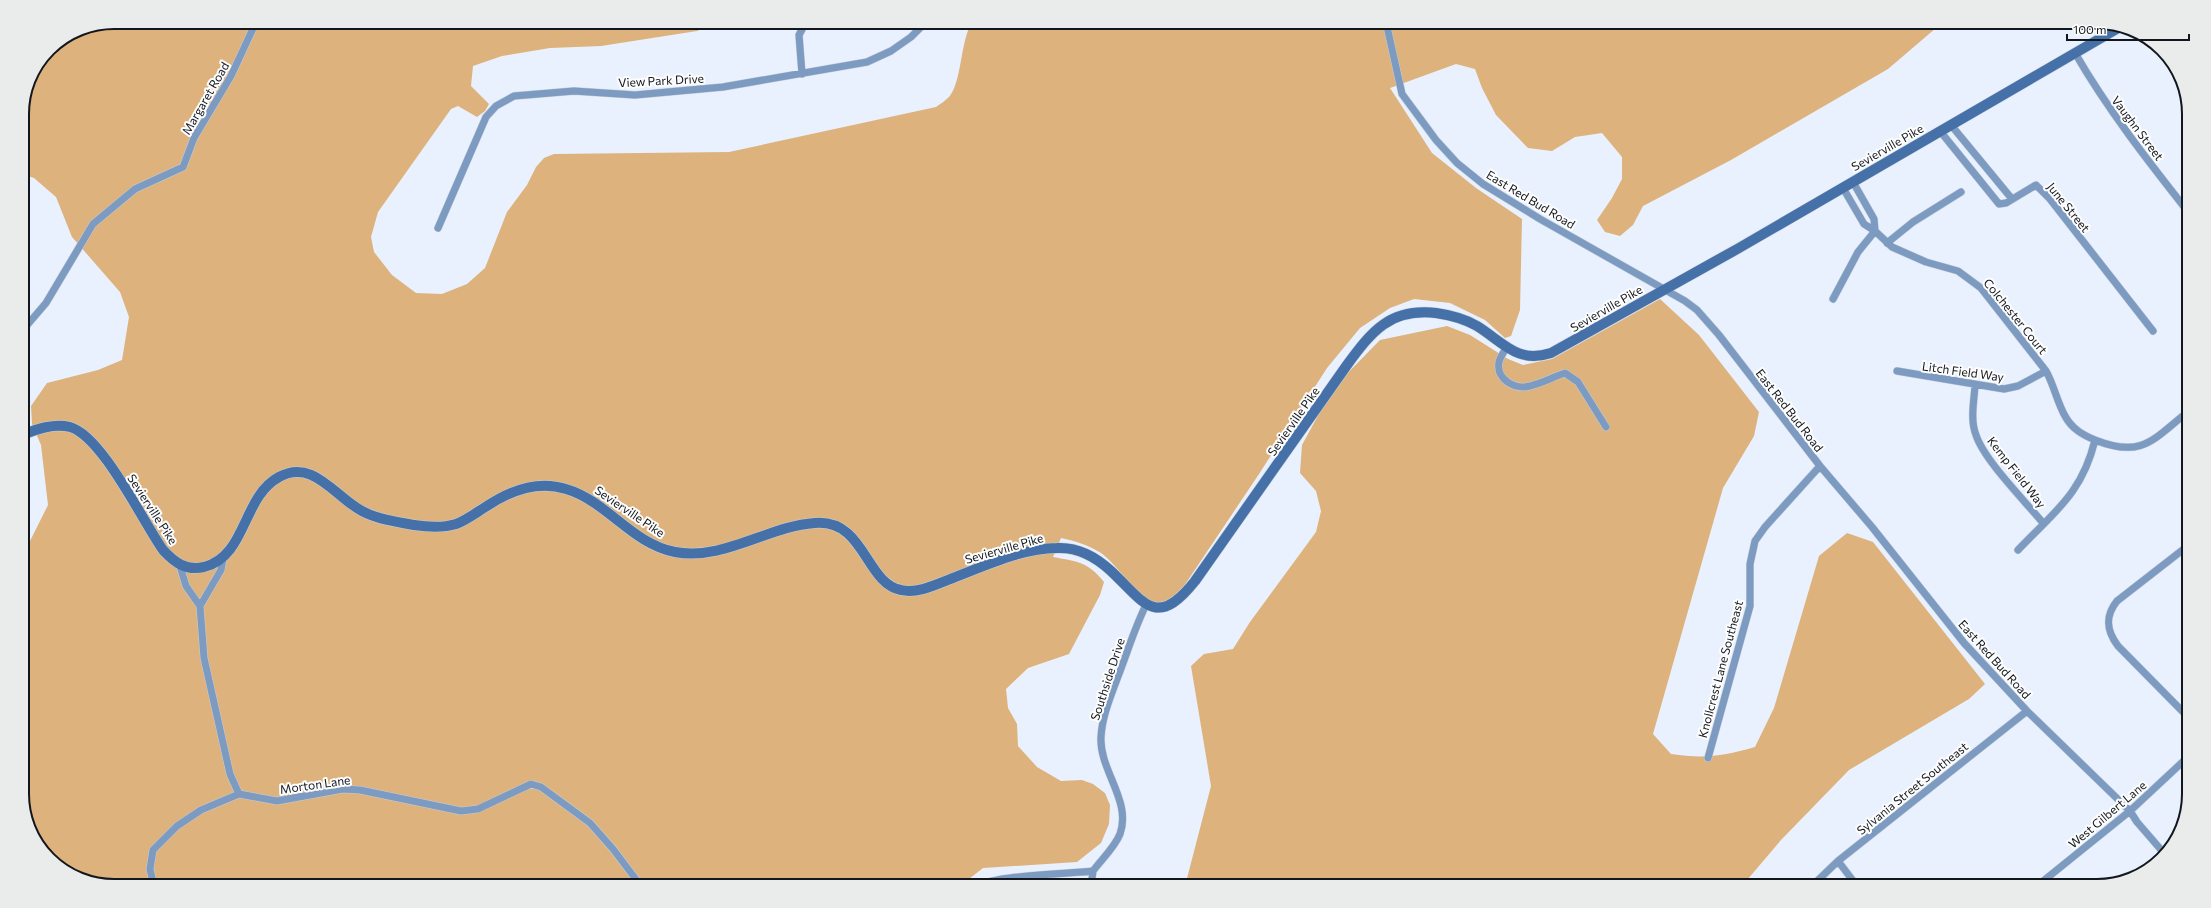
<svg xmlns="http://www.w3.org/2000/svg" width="2211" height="908" font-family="Commissioner,sans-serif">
	<rect width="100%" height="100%" fill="#e8f1fd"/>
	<!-- forest -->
	<path fill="#ddb27c" d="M114,22H719L697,31L601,46L550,48L502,56L473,66L471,86L489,104L485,111L477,117L458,106L451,109L378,212L371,237L374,252L392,275L416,293L442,294L467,284L485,268L507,212L527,185L536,167L544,158L554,154L729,152L936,107C940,104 945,101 949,97C962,82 960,42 972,22H1943L1888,69L1731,160L1643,206L1633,225L1620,236L1605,232L1597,220L1612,198L1622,179V157L1602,133L1575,137L1552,151L1528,148L1496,115L1482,88L1475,69L1456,64L1390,88L1432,153L1476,188L1522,219L1520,310L1511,336L1505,338L1485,320L1450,303L1414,299L1390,308L1360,328L1327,368L1259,474L1184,586C1177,594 1170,602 1159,603C1141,603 1116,563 1101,553C1088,545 1076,541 1061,538L1053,557C1078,562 1087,561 1104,582L1100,595L1069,654L1028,668L1006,689L1008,708L1017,724L1018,746L1037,767L1061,781L1082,780L1093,784L1105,793L1110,805L1109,824L1101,843L1077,862L983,868L960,886H114L79,879L41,850L22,800V544L30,541L48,505L41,445L32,424L31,406L47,383L98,370L122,360L129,317L120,292L72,237L56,197L34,178L22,174C22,115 15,60 78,29C88,25 103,24 114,22Z
		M1660,299L1699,335L1759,412L1754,436L1723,488L1653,734L1671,754C1705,759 1723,756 1755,747L1774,708L1819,556L1847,533L1873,542L1985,684L1969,699L1849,770L1781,840L1742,886H1185L1211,786L1191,666L1204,654L1233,649L1250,622L1316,532L1321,511L1316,491L1300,473L1302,445L1333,388L1380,340L1447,326L1470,335L1508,359L1523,365L1552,359Z"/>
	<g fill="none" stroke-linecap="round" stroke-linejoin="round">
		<!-- street casing -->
		<g stroke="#c6ced9" stroke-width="8">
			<path id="street" d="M1386,22L1402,94L1436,140L1457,163L1483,184L1540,219L1685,301L1697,310L1719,335L1820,466L1872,527L1964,643L2027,711L2130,811L2137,822L2163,852
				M2075,53C2108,110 2148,161 2189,213
				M802,74L799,35L806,22
				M1951,125L2012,199
				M1940,131L1999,204L2006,203L2036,185L2050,199L2153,331
				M1853,182L1874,219L1875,231
				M1843,188L1864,224L1875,231L1892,247L1926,262L1958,271L1981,288L2046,371C2054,385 2057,402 2065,416C2072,429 2083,435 2095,440C2143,459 2153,439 2189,411
				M438,228L486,117L496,106L514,96L574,91L635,95L723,87L867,62L891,51L911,37L926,22
				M1887,243L1913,222L1961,192
				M1833,299L1858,252L1875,231
				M22,331L46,303L93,224L135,189L183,167L194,138L231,76L256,22
				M1506,348C1504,352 1500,357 1499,362C1496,379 1514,390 1530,386C1542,383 1553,377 1565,373L1578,382L1606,427
				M1897,371L2004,389L2018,386L2046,371
				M1975,386C1974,401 1970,420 1976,435C1984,460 2025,501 2043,523
				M2189,545L2117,601C2105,616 2106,630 2118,646L2189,718
				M2018,550C2054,512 2082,494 2095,440
				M180,566L186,586L200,606L204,658L230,774L239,794
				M200,606L221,570L223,559
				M1708,758L1750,606V564L1755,541L1765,527L1820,466
				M239,794L277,801L343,789L360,790L461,811L478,809L531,784L541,787L590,823L613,849L641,886
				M1838,861L1857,886
				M154,886L150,869L153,850L177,826L201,810L239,794
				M977,886C998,875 1066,874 1093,871C1101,860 1115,847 1120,834C1132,801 1099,770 1101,737C1102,717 1110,698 1117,679C1127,654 1134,629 1146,605
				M1091,886L1093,871
				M1812,886L1838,861L2027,711
				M2037,886L2130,811L2189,756"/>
		</g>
		<!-- secondary casing -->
		<g stroke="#c6ced9" stroke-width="11">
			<path id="secondary" d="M22,435C37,429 54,423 70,427C102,436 142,520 163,550C175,563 186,571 204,567C247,556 242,497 279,477C313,458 335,497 362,511C377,519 396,522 414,525C427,527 443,528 456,524C467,520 477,512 487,506C511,490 538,480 566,489C607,501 632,544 675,552C724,561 768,526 815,523C865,519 865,583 901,590C918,594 937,584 953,578C985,566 1022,548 1057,548C1077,547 1096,557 1111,571C1144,602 1156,630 1195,581L1347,365C1372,331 1390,308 1436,313C1450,315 1465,319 1477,326C1503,342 1517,364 1551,353L1739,248L2120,27"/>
		</g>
		<!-- street -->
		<use href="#street" stroke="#7d9bc1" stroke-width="7"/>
		<!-- secondary -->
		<use href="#secondary" stroke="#4571a8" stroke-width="10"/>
	</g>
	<g text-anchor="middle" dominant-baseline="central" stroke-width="4" stroke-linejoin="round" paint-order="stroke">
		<!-- street labels -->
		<g font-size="12" fill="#12171d" stroke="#fdfdfd">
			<text transform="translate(661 80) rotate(-3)">View Park Drive</text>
			<text transform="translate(205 98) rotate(-60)">Margaret Road</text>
			<text transform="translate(2138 128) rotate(53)">Vaughn Street</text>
			<text transform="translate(1887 147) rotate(-30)">Sevierville Pike</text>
			<text transform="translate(1531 199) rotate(31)">East Red Bud Road</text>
			<text transform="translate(2069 207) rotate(51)">June Street</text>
			<text transform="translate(1606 308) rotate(-30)">Sevierville Pike</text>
			<text transform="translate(2016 316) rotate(51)">Colchester Court</text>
			<text transform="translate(1963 371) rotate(8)">Litch Field Way</text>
			<text transform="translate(1790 410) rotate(52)">East Red Bud Road</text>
			<text transform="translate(1293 421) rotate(-55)">Sevierville Pike</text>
			<text transform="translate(2017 472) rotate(52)">Kemp Field Way</text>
			<text transform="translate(153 509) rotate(57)">Sevierville Pike</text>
			<text transform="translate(630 511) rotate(34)">Sevierville Pike</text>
			<text transform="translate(1004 548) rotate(-16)">Sevierville Pike</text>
			<text transform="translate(1995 659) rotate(48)">East Red Bud Road</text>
			<text transform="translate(1720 669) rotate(-75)">Knollcrest Lane Southeast</text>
			<text transform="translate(1107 679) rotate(-72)">Southside Drive</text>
			<text transform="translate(315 784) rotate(-8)">Morton Lane</text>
			<text transform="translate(1912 788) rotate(-39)">Sylvania Street Southeast</text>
			<text transform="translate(2107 814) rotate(-40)">West Gilbert Lane</text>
		</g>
	</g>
	<!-- crop -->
	<path d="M0 0H2211V908H0ZM114 29H2097A85 85 0 0 1 2182 114V794A85 85 0 0 1 2097 879H114A85 85 0 0 1 29 794V114A85 85 0 0 1 114 29Z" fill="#eaebeb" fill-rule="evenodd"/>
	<path fill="none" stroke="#12171d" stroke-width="2" d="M114 29H2097A85 85 0 0 1 2182 114V794A85 85 0 0 1 2097 879H114A85 85 0 0 1 29 794V114A85 85 0 0 1 114 29Z"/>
	<!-- scale -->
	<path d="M2067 34v6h122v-6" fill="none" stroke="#12171d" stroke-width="2"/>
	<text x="2073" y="34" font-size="12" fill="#12171d" stroke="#fdfdfd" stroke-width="3" paint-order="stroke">100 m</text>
</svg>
